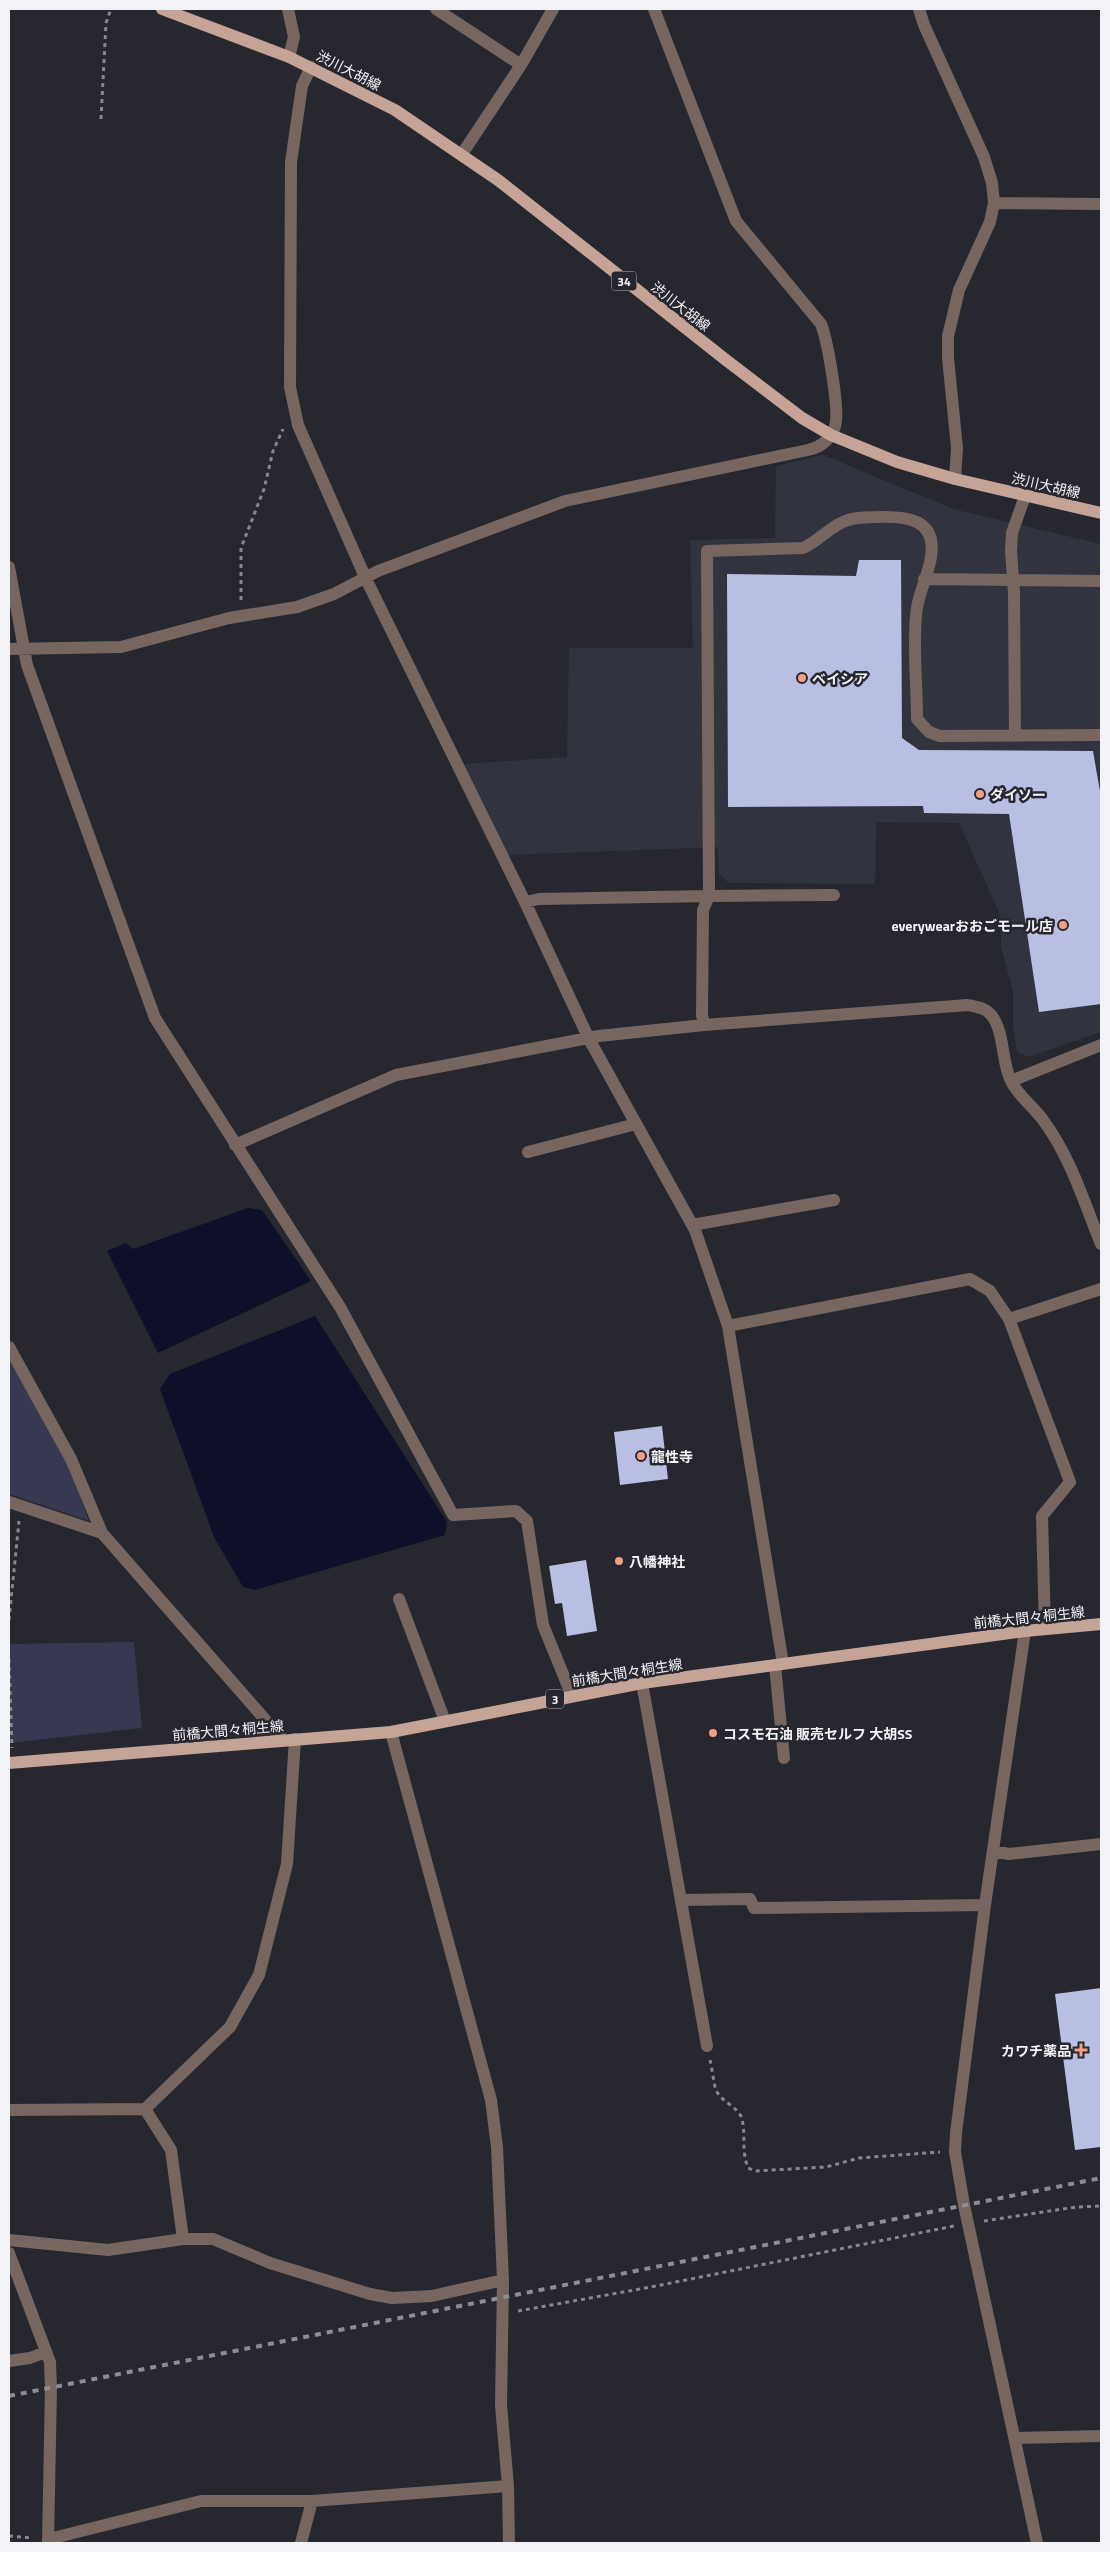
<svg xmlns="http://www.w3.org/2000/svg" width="1110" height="2552" font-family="'Titillium Web','Noto Sans JP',sans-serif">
	<rect width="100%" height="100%" fill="#27282f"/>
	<!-- built -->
	<path fill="#31333f" d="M823,455L953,509L1101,544V1032L1028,1057L1017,1052L1013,1029V991L1001,947V917L959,823L876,822L875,884L729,883L719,874L718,847L508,855L464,764L567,757L569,648H693L690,540L775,538L776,466Z"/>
	<!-- green -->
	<path fill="#363950" d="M9,1360L67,1461L89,1521L9,1494Z
		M134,1642L142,1728L9,1743V1644Z"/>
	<!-- water -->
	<path fill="#0e0f29" d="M248,1208L262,1210L311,1281L158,1353L107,1251L126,1243L133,1249Z
		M315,1316L447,1522L445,1535L255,1590L243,1587L214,1537L160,1389L170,1374Z"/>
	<!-- building -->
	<path fill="#b9bee3" d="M859,560H901L902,738L919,750L1093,751L1101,797V1004L1039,1012L1009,814L924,813L923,806L728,807L727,574L856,576Z
		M662,1426L668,1479L620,1485L614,1432Z
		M586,1560L597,1631L567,1636L562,1603L555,1604L549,1566Z
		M1101,1988V2147L1075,2150L1055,1994Z"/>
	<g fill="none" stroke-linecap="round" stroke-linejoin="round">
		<!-- path -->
		<path stroke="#87888d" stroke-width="3" stroke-dasharray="4 4" stroke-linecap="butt" d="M101,119L106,23L111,9
			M241,600V548L264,489L273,451L283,429
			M9,1620L19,1521
			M9,1659L12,1748
			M710,2060C712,2068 714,2085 716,2090C721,2102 739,2107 742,2119C746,2136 741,2149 748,2168L755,2171L826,2167L859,2158L940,2152
			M984,2221L1076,2207L1101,2206
			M518,2311L651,2287L954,2226
			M9,2536L33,2538"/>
		<!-- minor -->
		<path stroke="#776660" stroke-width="12" d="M288,9L294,37L289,57
			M436,9L521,65
			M919,9L924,25L984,157L992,183L994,203L990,222L959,290L948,336V358L957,448L955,479
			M311,67L302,86L291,162L290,387L298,425L366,579L525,902L589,1039L695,1230L728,1326L783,1664
			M462,154L521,65L553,9
			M994,203L1101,204
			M9,567L27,665L155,1018L340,1307L453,1515L516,1511L527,1521L543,1625L572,1696
			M924,579L1101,581
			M9,649L121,647L229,618L297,607L334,594L378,571L565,501L808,450C822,447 834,437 836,421C838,403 828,342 821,324L736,221L654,9
			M1015,736L1014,593L1011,551L1012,533L1025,496
			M834,895L709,896L707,551L803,548C819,541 831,525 848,520C858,517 868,517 878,517C907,516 937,519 931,557C928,577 917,595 916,616C913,650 917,685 917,719L929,732L940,736L1101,735
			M525,902L539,899L709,896L703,910L702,1015L704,1025
			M1011,1081L1101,1045
			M235,1145L396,1075L599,1036L704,1025L968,1005C977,1007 986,1008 992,1016C1005,1034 1001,1061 1011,1081C1019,1097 1033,1106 1043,1120C1070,1156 1084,1202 1101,1244
			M528,1152L636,1124
			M692,1225L834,1200
			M1009,1319L1101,1289
			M728,1326L970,1279L990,1291L1009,1319L1070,1482L1042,1516L1045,1629
			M9,1347L71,1459L102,1533L283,1740
			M9,1502L102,1533
			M399,1599L445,1721
			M1025,1631L985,1905L956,2133L955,2152L964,2205L1037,2543
			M775,1665L784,1758
			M642,1683L707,2046
			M391,1732L491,2100L497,2147L503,2280L501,2405L508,2486L509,2543
			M993,1851L1009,1854L1101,1844
			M681,1900L750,1899L754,1908L985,1905
			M145,2109L171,2150L183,2239
			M9,2110L145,2109L230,2027L259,1975L287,1864L295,1739
			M9,2240L108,2250L183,2239H213L270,2263L370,2294L392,2298L432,2296L503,2280
			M9,2253L50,2362L51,2388L48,2543
			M9,2361L30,2358L46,2352
			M1015,2438L1101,2436
			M49,2539L201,2501H312L508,2486
			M301,2543L312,2501"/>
		<!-- major -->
		<path stroke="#c5a396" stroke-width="12" d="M162,9L289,57L395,110L498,180L726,360L802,418L831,435L897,462L955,479L1101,513
			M9,1763L391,1732L642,1683L1025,1631L1101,1624"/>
		<!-- rail -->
		<path stroke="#8c8d92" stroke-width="4" stroke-dasharray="6 6" stroke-linecap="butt" d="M9,2396L1101,2178"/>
	</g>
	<!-- markers -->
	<g fill="#f2a07f" stroke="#27282f" stroke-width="2">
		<circle cx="802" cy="678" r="5"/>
		<circle cx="980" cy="794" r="5"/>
		<circle cx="1063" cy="925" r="5"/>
		<circle cx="641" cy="1456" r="5"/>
		<circle cx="619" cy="1561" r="5"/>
		<circle cx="713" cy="1733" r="5"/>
		<path d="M1078.5 2042.5h5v5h5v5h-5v5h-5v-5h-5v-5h5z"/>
	</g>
	<g text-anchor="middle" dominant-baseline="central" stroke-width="5" stroke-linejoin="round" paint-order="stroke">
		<!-- shield labels -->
		<g fill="#27282f" stroke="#b5b6bb" stroke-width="1">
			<rect x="611.5" y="271.5" width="25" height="19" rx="4"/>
			<rect x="546" y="1689.5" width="18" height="19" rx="4"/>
		</g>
		<g font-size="12" font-weight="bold" fill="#f2f3f7">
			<text x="624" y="281">34</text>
			<text x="555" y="1699">3</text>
		</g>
		<!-- street labels -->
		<g font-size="14" fill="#f2f3f7" stroke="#27282f">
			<text transform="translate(349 70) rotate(27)">渋川大胡線</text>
			<text transform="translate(681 306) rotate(38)">渋川大胡線</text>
			<text transform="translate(1046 485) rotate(13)">渋川大胡線</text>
			<text transform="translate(1029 1617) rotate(-6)">前橋大間々桐生線</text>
			<text transform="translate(627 1672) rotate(-9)">前橋大間々桐生線</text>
			<text transform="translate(228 1730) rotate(-5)">前橋大間々桐生線</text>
		</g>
		<!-- poi labels -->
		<g font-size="14" font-weight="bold" fill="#f2f3f7" stroke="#27282f" text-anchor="start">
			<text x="812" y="678">ベイシア</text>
			<text x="990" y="794">ダイソー</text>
			<text x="1053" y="925" text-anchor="end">everywearおおごモール店</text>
			<text x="651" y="1456">龍性寺</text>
			<text x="629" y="1561">八幡神社</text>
			<text x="723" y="1733">コスモ石油 販売セルフ 大胡SS</text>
			<text x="1071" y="2050" text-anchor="end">カワチ薬品</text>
		</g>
	</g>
	<!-- border -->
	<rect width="1110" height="2552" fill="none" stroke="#f2f3f7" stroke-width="20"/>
</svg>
